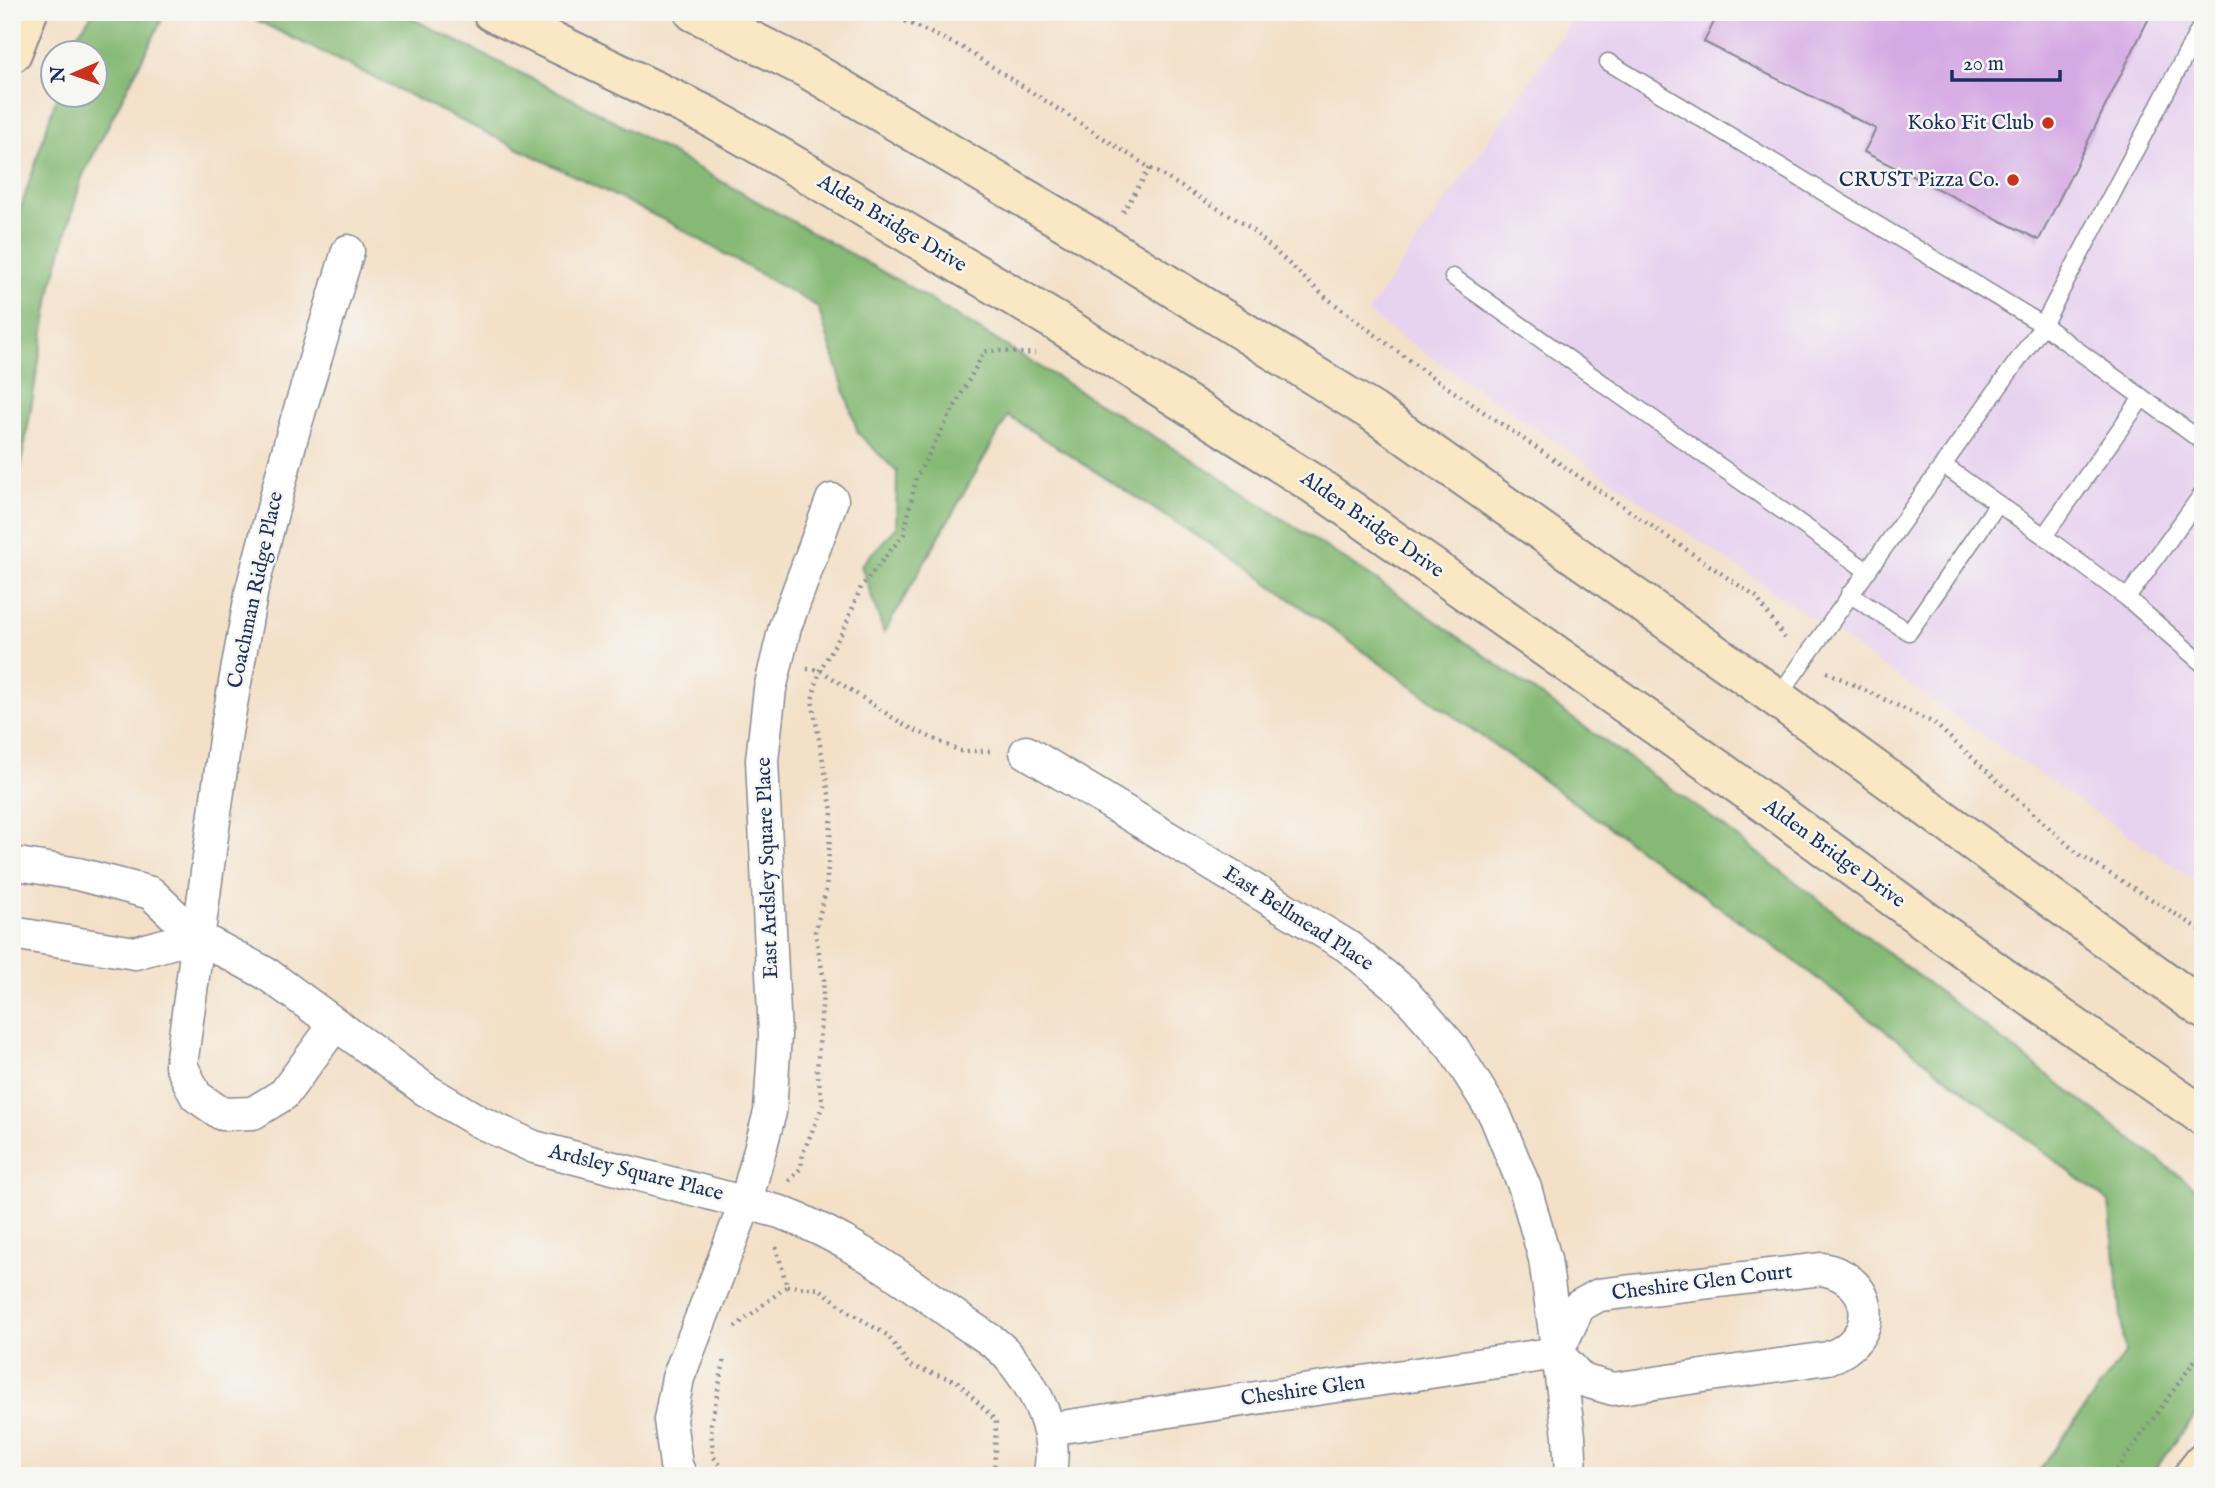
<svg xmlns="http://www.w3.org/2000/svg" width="2215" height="1488" font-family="'IM FELL English',serif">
	<rect width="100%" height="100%" fill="#f6f6f2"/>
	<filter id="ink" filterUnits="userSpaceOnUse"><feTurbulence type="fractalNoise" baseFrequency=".0143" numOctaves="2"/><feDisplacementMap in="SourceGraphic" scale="14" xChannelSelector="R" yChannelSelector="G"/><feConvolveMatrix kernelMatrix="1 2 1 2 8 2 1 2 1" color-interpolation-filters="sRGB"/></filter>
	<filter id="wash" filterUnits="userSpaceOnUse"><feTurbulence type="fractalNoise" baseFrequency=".00686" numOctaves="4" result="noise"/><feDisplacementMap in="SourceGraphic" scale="28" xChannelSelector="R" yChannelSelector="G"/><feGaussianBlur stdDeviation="1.57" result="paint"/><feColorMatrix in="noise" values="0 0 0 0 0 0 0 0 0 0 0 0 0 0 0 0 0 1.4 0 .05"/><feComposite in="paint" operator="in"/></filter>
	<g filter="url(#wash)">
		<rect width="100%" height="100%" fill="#f3e0c7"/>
		<!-- built -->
		<path fill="#e7d2ef" d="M1578,12H2203V886L1367,313Z"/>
		<!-- forest -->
		<path fill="#86b974" stroke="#507469" stroke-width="2" d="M94,12H166L82,177L52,285L12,519V236L57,95L94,94V52H70L76,36Z
			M240,12H399L592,109L901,282L1204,467L1405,599L1704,812L2203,1194V1405L2150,1476H2035L2125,1353L2109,1202L1788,956L1247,568L1008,416L884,633L861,565L896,528L897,472L858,433L818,307L672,224Z"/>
		<g id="blocks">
			<!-- building -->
			<path fill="#d5a9e4" d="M1719,12H2152L2039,240L1864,152L1876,129L1704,42Z"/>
		</g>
	</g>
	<g filter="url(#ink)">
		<use href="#blocks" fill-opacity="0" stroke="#878892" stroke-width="2"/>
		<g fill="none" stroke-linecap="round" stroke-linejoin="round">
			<!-- lane casing -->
			<g stroke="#878892" stroke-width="19">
				<path id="lane" d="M2203,22L2043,325L2203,442
					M1608,62L2043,325L1777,698
					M1453,277L1866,570
					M1943,465L2044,536
					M2203,493L2127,598L2203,664
					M1849,594L1909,632L1997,505
					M2127,598L2044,536L2142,398"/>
			</g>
			<!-- street casing -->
			<g stroke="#878892" stroke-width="35">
				<path id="street" d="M1026,752L1347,946L1403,991L1453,1048L1495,1115L1525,1188L1545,1259L1569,1436L1571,1476
					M12,863L78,874L151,893L196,936L267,974L426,1090L478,1121L534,1147L780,1212C847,1237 901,1277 959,1319C975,1331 998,1342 1010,1358C1036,1389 1060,1434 1049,1476
					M12,933L135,953L196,936
					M334,1026L284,1094L253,1113L222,1114L196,1096L181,1065L226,732L252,589L292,436L348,251
					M1822,1269C1877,1279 1881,1340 1828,1358L1613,1389L1582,1380L1557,1353L1579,1306L1599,1295Z
					M1049,1429L1557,1353
					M681,1476L676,1465L670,1420L678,1378L746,1202L770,1112L775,1035L762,760L770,689L785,627L832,500"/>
			</g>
			<!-- secondary casing -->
			<g stroke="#878892" stroke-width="42">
				<path id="secondary" d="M492,12L708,116L763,147L1057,322L1315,485L1719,770L2015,986L2203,1116
					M694,12L806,68L1104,245L1373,412L1777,698L2203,1009
					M12,53L28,12
					M2193,1476L2203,1463"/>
			</g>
			<!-- path -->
			<path stroke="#878892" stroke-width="4.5" stroke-dasharray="2 5" stroke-linecap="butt" d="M886,12L963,48L1150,168L1249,227L1324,296L1422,370L1756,597L1787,641
				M1123,212L1150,168
				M807,669L820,670L904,725L960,751H994
				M1827,672L1934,723L2078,854L2203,931
				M789,1181L801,1168L803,1153L823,1105L817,1071L824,980L815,932L826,890L832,811L812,700L820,670L844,629L861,587L904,534L916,478L984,352C1002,348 1017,355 1035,353
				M787,1286L820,1289L849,1312L887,1335L910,1366L957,1381L996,1421L994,1476
				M735,1327L787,1286L776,1247
				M724,1361L711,1424L713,1456L729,1476
				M2112,1476L2203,1349"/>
			<!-- lane -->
			<use href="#lane" stroke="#fff" stroke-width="16"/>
			<!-- street -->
			<use href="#street" stroke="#fff" stroke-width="32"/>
			<!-- secondary -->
			<use href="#secondary" stroke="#fae7c3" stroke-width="38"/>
		</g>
	</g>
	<!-- markers -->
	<g fill="#c8321e" stroke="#f6f6f2" stroke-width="2.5">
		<circle cx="2048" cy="123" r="7"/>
		<circle cx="2013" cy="180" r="7"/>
	</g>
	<g text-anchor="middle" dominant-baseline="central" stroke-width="5" stroke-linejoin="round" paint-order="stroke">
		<!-- poi labels -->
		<g font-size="21" fill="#1b2f5e" stroke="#f6f6f2" text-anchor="end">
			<text x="2034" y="123">Koko Fit Club</text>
			<text x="1999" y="180">CRUST Pizza Co.</text>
		</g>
		<!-- street labels -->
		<g font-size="21" fill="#1b2f5e" stroke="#f6f6f2">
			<text transform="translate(892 224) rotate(31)">Alden Bridge Drive</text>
			<text transform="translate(1372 525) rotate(35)">Alden Bridge Drive</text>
			<text transform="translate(256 590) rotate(-78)">Coachman Ridge Place</text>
			<text transform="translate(1834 854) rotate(36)">Alden Bridge Drive</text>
			<text transform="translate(768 868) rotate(-92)">East Ardsley Square Place</text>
			<text transform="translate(1298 919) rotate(33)">East Bellmead Place</text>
			<text transform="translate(636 1173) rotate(14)">Ardsley Square Place</text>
			<text transform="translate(1702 1283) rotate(-7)">Cheshire Glen Court</text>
			<text transform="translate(1303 1391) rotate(-8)">Cheshire Glen</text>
		</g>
	</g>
	<!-- margin -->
	<rect width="2215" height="1488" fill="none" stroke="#f6f6f2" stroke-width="42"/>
	<!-- north arrow -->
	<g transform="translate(74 74) rotate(268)"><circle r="33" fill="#f6f6f2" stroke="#9ea6b7" stroke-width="2"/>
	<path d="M0-5L12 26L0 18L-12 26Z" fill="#c8321e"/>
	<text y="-10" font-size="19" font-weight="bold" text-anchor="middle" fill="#1b2f5e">N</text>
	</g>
	<!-- scale -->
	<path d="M1952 70v10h108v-10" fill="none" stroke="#1b2f5e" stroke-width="3.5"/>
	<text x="1963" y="70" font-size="21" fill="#1b2f5e" stroke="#f6f6f2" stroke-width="5" paint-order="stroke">20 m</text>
</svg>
